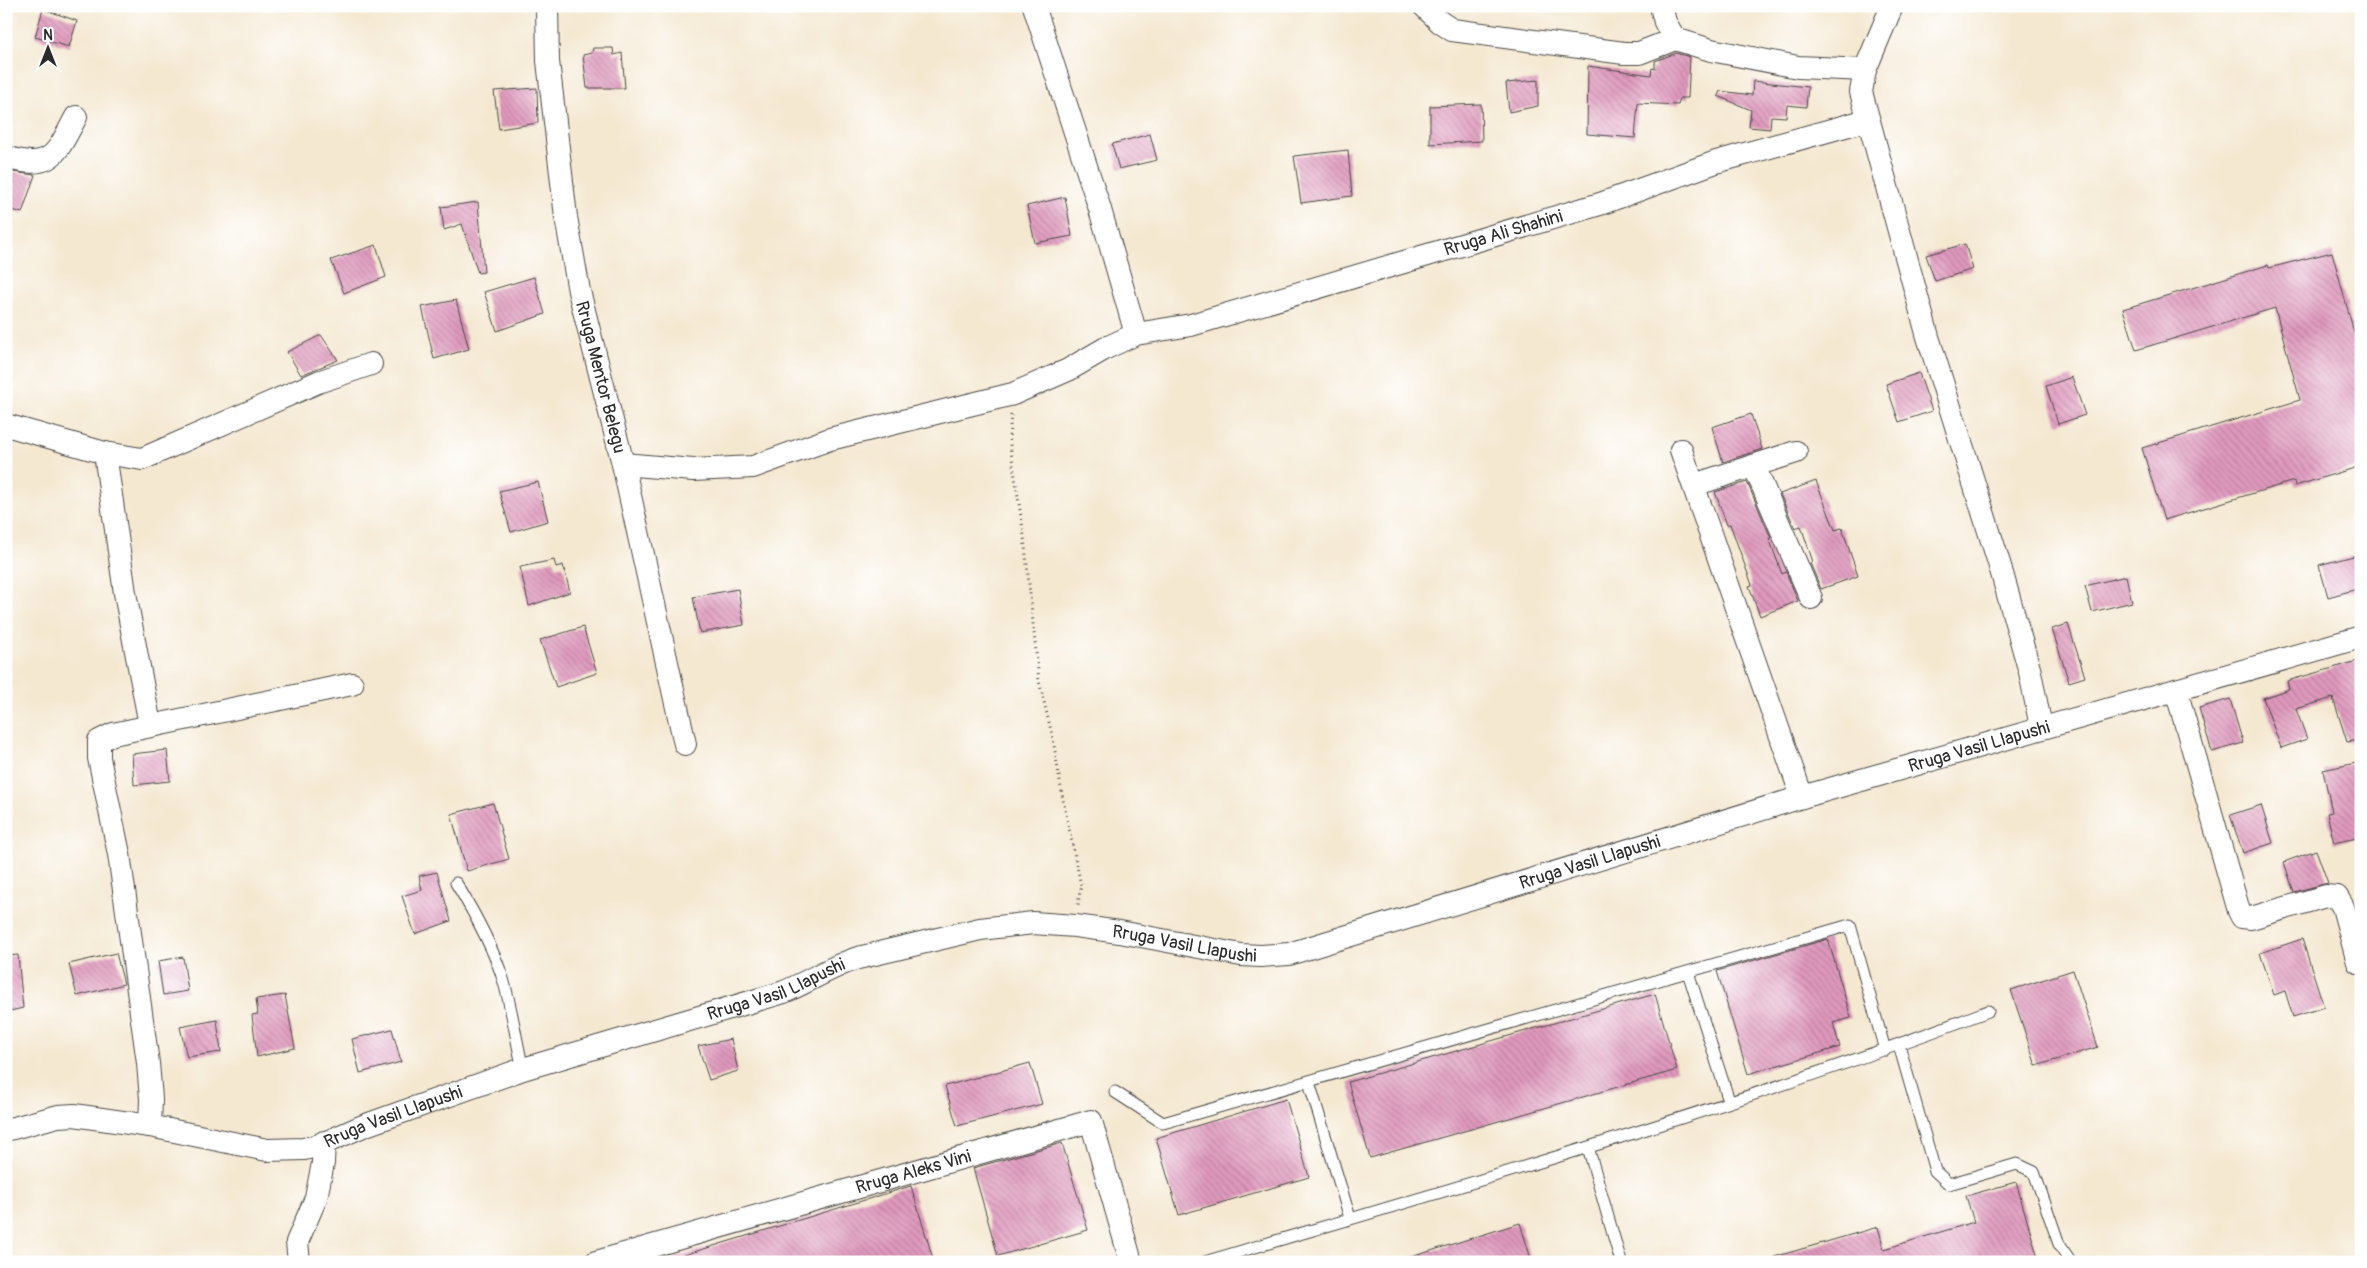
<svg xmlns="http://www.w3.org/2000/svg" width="2367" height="1268" font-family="Pangolin,sans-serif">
	<defs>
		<pattern id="building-back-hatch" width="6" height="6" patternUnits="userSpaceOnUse" patternTransform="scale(1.25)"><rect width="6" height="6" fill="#e099bd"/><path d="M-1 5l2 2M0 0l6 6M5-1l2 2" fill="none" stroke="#b67d9a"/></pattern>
	</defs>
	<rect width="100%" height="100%" fill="#fff"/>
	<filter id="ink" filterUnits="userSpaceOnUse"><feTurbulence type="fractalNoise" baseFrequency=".02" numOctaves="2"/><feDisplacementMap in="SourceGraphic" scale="10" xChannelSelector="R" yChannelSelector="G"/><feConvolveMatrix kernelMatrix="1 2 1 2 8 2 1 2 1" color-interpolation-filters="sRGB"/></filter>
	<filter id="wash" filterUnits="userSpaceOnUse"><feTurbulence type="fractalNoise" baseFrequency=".0096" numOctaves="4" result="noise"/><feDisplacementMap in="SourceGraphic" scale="20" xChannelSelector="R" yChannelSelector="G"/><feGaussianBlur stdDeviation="1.12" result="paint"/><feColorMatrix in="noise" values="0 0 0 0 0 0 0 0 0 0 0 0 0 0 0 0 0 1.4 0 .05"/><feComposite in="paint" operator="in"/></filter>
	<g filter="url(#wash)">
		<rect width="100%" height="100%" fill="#f4e8d1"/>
		<g id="blocks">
			<!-- building -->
			<path fill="url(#building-back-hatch)" d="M43,9L77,21L69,47L35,37Z
				M593,48H613L614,55L622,53L625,88H587L583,55L592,53Z
				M1676,53L1690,57L1688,98H1680L1678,105L1638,103L1635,138L1587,134L1588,66L1651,75L1652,68L1655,69V61Z
				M1538,80V106L1509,112L1506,83Z
				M1753,81L1808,87L1806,107L1787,105L1786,117L1771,116L1770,129L1749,127L1751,110L1718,96L1720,91L1752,95Z
				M537,88L538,123L499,129L494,91Z
				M1481,104L1482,141L1430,144V106Z
				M1150,134L1157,160L1119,169L1112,144Z
				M1348,150L1352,196L1301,203L1294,156Z
				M6,171L35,175L22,213L6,208Z
				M1065,197L1072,236L1035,243L1027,206Z
				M478,202L484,272L478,273L462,224L444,230L441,207Z
				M1965,244L1973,269L1935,281L1926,255Z
				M376,245L386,277L344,293L331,260Z
				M2332,252L2361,358V466L2295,486L2294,481L2164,520L2142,448L2300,400L2275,308L2136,350L2123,309L2268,265L2269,268Z
				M534,277L545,314L497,331L484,292Z
				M456,300L469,349L434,359L422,307Z
				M321,335L338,360L301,375L287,352Z
				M1919,373L1932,411L1899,422L1886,384Z
				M2072,377L2085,415L2058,424L2046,386Z
				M1751,414L1762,449L1723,462L1712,427Z
				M1816,481L1835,530L1842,528L1858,576L1821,589L1810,563L1813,562L1801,526L1795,528L1780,494Z
				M538,482L548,521L511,532L499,491Z
				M1747,482L1771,538H1769L1782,574L1786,572L1798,601L1760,616L1749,586L1752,585L1730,524L1727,525L1715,492Z
				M2361,554V588L2328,597L2319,565Z
				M554,560L556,567L563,565L570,592L529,606L520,567Z
				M2126,576L2132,602L2092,612L2085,586Z
				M738,589L744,625L700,633L693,597Z
				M2068,624L2085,677L2069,682L2052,629Z
				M583,627L597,673L556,687L540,640Z
				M2361,660V740L2347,742L2333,698L2296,709L2307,739L2281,748L2263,698L2289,689L2287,681Z
				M2230,699L2243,743L2212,752L2199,708Z
				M167,750L170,781L134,785L132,754Z
				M2356,763L2361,785V837L2334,843L2327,813L2332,812L2323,770Z
				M493,803L509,859L467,871L451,814Z
				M2261,805L2273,843L2243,853L2230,815Z
				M2316,850L2328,883L2294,892L2284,862Z
				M437,872L451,921L415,934L402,896L422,890L419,876Z
				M1828,939L1851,1018L1833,1023L1840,1047L1748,1074L1717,971Z
				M2302,939L2324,1007L2293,1017L2285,991L2274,995L2260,953Z
				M116,953L124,984L77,996L69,964Z
				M18,955L23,1008L6,1012V956Z
				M183,957L188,991L163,995L158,961Z
				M2073,970L2098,1047L2036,1066L2011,990Z
				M1655,994L1677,1070L1370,1158L1348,1082Z
				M285,995L295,1048L257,1057L252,1015L258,1014L256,999Z
				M217,1020L221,1052L187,1057L180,1027Z
				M392,1029L401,1062L360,1073L352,1039Z
				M731,1039L738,1071L709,1080L698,1046Z
				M1030,1063L1042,1104L957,1126L945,1086Z
				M1286,1099L1309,1177L1179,1215L1156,1138Z
				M1062,1143L1088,1230L998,1256L973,1168Z
				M2016,1182L2039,1262H1774V1257L1878,1227L1884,1249L1974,1222L1966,1196Z
				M911,1186L934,1262H675L674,1258Z
				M1520,1223L1532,1262H1409L1408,1258Z"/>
		</g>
	</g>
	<g filter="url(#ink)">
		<use href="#blocks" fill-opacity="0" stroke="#494744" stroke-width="1"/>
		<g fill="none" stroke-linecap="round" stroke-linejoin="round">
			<!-- service casing -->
			<g stroke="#494744" stroke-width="13">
				<path id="service" d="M456,883C475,914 492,945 503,979C512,1008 516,1040 523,1069
					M1688,972L1729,1101
					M1899,1045L1935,1171L1949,1184L2017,1164L2034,1172L2059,1244L2071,1262
					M1309,1082L1350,1218
					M1115,1092L1163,1123L1850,925L1885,1050
					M1588,1147L1621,1262
					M1205,1262C1467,1184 1732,1109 1988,1011"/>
			</g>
			<!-- minor casing -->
			<g stroke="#494744" stroke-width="24">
				<g id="minor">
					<path id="s1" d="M547,6L548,61L566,217L579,291L623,464L685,744"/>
					<path d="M1034,6L1099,206L1136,334"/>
					<path d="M1424,6L1440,22L1452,30L1624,53H1639L1675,39"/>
					<path d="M1661,6L1665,22L1675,39L1711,50L1798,67L1865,70"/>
					<path d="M1892,6L1865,70L1861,92L1928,337L1999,563L2030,672L2041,727"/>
					<path d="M6,157C52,172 57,152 76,117"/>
					<path d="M6,425L105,453L142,459L318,382L371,364"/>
					<path d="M1681,450L1802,797"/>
					<path d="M105,453L125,593L150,725"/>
					<path id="s2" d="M623,464L693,470L753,467L830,439L1013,394L1068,370L1106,348L1136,334L1191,325L1600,204L1716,162L1867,120"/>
					<path d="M1754,466L1811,598"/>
					<path d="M1694,485L1796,452"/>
					<path d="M2176,690L2239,911L2242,917L2251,918L2326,896L2337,897L2343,907L2358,962"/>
					<path d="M150,1126L151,1099L148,1063L119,854L99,758V741L113,734L352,684"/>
					<path id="s3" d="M6,1130L58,1116L74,1115L150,1126L267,1150L304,1149L320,1145L363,1126L523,1069L784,992C810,981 832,966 858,958L980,929L1033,923L1075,926L1120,932L1241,955L1261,956L1289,954L1802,797L2361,637"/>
					<path d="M299,1262L297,1242L316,1198L323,1163L324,1142"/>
					<path id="s4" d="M596,1262L1091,1121L1131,1262"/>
				</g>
			</g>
			<!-- path -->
			<path stroke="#494744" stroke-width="3" stroke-dasharray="1 4" stroke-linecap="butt" d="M1011,415L1009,438L1024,536L1039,681L1053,739L1063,800L1081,885L1078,905"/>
			<!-- service -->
			<use href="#service" stroke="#fff" stroke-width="11"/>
			<!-- minor -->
			<use href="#minor" stroke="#fff" stroke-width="22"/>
		</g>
	</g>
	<g text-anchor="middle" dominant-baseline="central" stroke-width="4" stroke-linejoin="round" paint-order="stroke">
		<!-- street labels -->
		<g font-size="18" fill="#2b2b2b" stroke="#fff">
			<text stroke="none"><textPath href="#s2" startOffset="919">Rruga Ali Shahini</textPath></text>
			<text stroke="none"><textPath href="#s1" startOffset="376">Rruga Mentor Belegu</textPath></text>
			<text stroke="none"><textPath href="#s3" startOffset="2048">Rruga Vasil Llapushi</textPath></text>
			<text stroke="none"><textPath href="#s3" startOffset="1642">Rruga Vasil Llapushi</textPath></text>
			<text stroke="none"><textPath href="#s3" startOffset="1222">Rruga Vasil Llapushi</textPath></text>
			<text stroke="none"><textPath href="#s3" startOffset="802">Rruga Vasil Llapushi</textPath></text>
			<text stroke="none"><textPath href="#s3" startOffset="398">Rruga Vasil Llapushi</textPath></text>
			<text stroke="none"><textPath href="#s4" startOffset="330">Rruga Aleks Vini</textPath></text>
		</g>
	</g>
	<!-- margin -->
	<rect width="2367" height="1268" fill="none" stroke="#fff" stroke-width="25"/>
	<!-- north arrow -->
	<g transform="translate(48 48)" stroke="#ffffff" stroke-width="4" paint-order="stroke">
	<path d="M0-4L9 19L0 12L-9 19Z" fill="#2b2b2b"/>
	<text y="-8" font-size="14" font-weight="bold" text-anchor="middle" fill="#2b2b2b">N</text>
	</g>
</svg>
